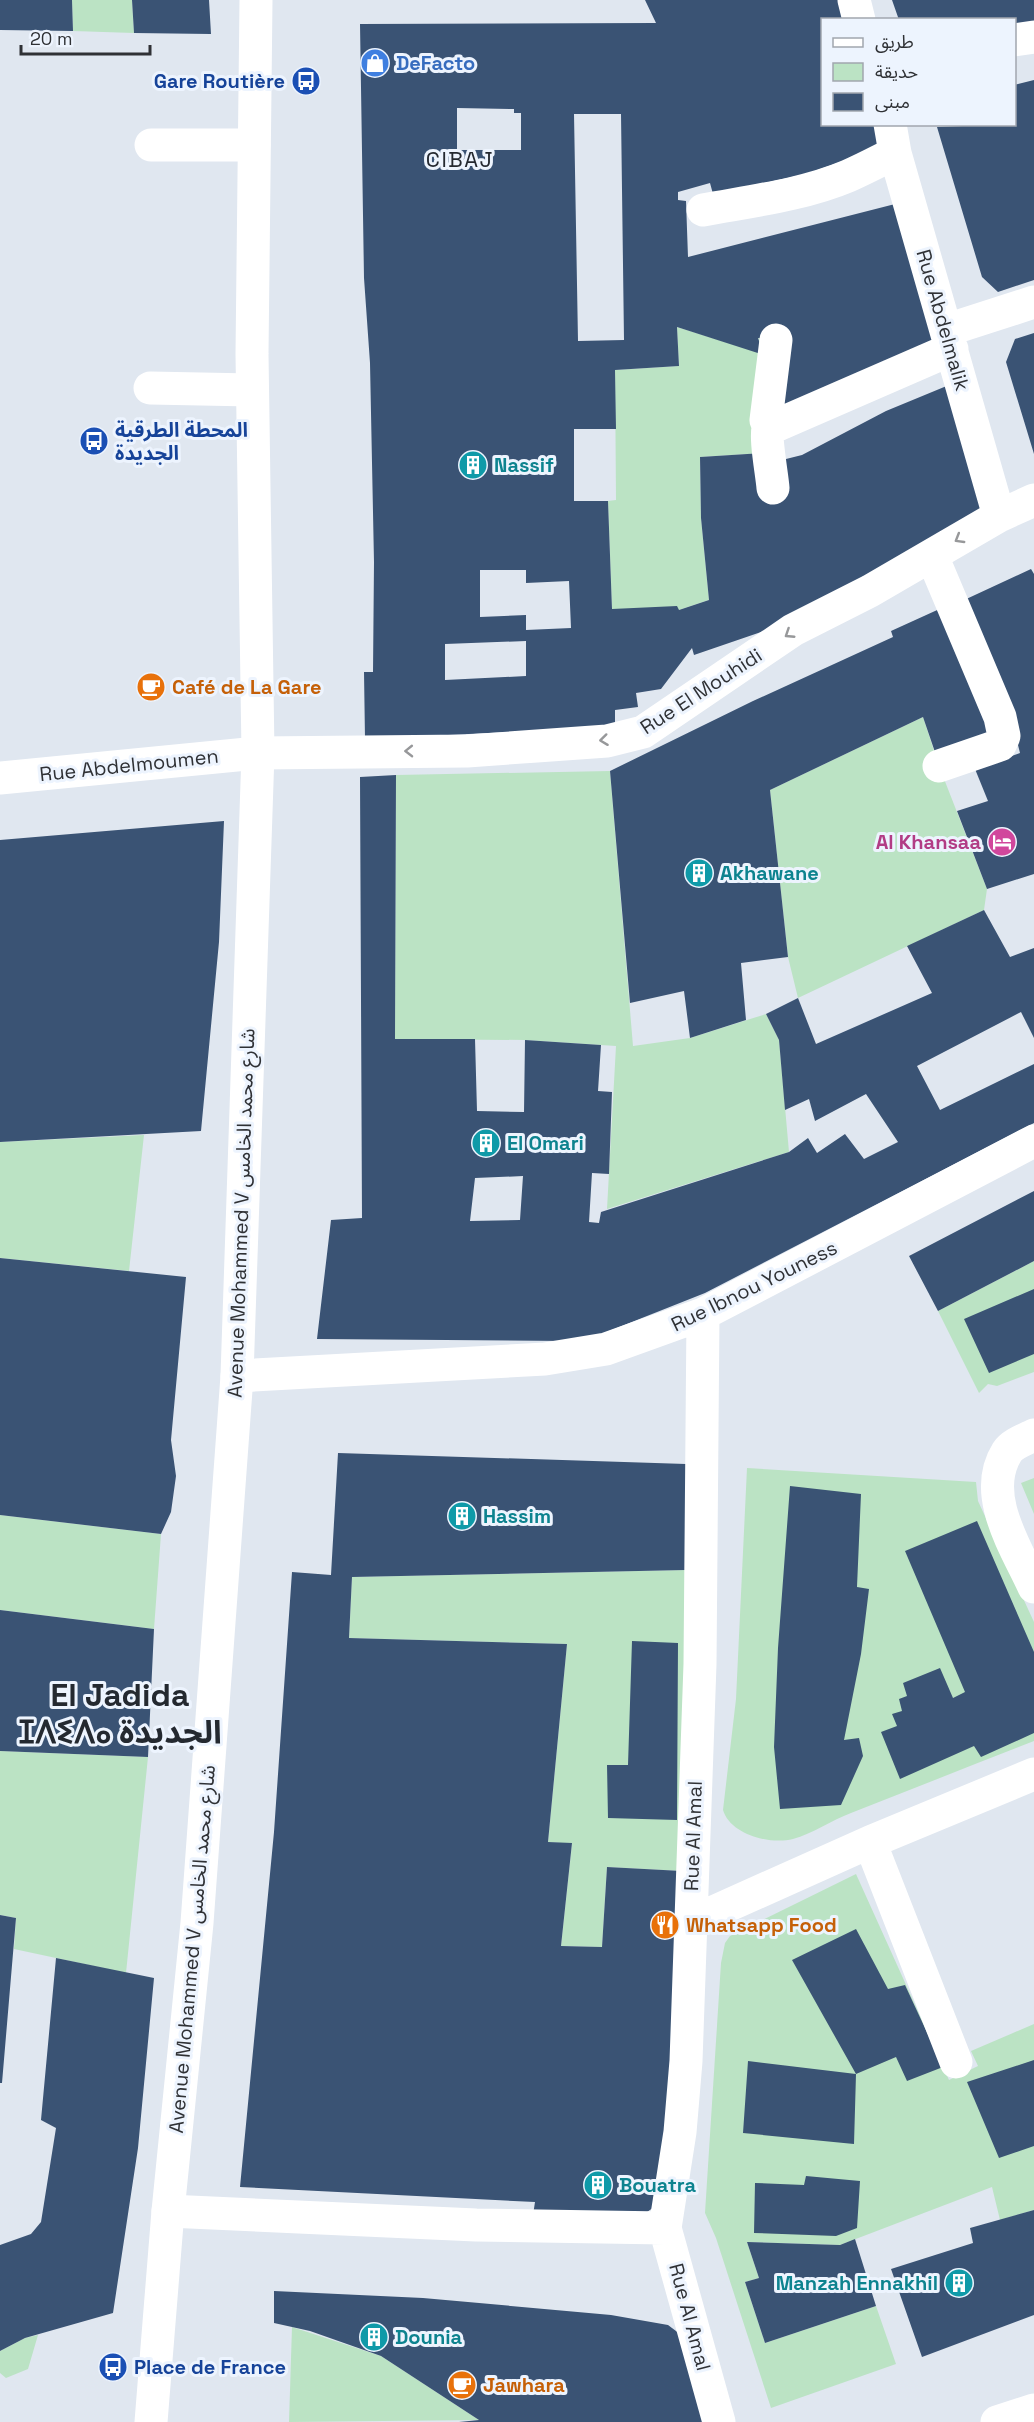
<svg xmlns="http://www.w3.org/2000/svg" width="1034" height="2422" font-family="'Space Grotesk','Noto Sans Arabic','Noto Sans Tifinagh',sans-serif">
	<rect width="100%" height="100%" fill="#e0e7f0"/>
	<!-- green -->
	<path fill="#bbe3c4" d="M72,0H132L134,33L73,31Z
		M677,327L764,354L758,338L786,340L763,453L700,457L701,518L709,600L679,610L612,609L608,501L616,500L615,370L679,366Z
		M923,717L939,766L987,889L984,910L798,998L788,957L770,790Z
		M610,771L633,1046L690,1038L766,1014L779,1040L789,1152L607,1209L616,1046L525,1040L395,1039L396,775Z
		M144,1135L129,1271L0,1258V1142Z
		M1034,1261V1372L997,1386L988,1384L979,1393L938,1311Z
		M747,1468L976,1482L978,1501L1034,1622V1741C973,1765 912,1789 851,1813C832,1820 812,1834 793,1839C769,1845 730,1834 723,1810L736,1699Z
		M1034,1478V1514L1021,1483Z
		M0,1515L161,1534L154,1629L0,1610Z
		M686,1570L682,1871L607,1867L602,1947L561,1946L572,1844L548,1842L567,1644L349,1638L352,1577Z
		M0,1751L148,1757L126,1973L14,1949L16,1918L0,1915Z
		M856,1874L949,2080L978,2066L971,2051L1034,2024V2210L1000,2220L992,2187L840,2245L747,2242L759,2278L745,2282L765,2343L876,2306L896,2364L771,2408L716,2238L705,2213L721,1963L725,1943L730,1936Z
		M292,2327L381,2356L479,2420L289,2422Z
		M38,2335L28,2369L6,2378L0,2373V2351L25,2338Z"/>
	<!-- building -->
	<path fill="#3a5374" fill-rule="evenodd" d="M0,0H72L73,31L0,30Z
		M132,0H209L211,34L134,33Z
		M645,0H839L844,20H822V124H877L883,147L806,174L713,194L710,183L678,192V200L686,201L688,257L899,203L940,346L783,416L786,340L758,338L764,355L677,327L679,366L615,370L616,429H574V501H608L612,609L677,606L679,610L709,600L701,518L700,457L763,453L778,461L802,455L886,411L949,385L987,514L779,626L694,655L692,648L661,689L636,693L638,707L615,710V727L365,739L364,672H373L374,562L370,363L364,278L360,24L656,23ZM457,108L514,109V113H521V150H457ZM574,114H621L624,340L578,341ZM480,570H526V583L569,581L571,628L526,630V615L480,617ZM526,641V676L445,680V644Z
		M892,0H1034V25L1014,31V20H899Z
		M1034,80V280L998,292L982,277L937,127L1014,124V85Z
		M1034,333V454L1006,362L1015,339Z
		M1031,569L1034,574V874L987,889L957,811L988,801L975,769L1020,753L1011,717L962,601Z
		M946,606L997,737L937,758L923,717L770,790L788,957L741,963L746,1020L690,1038L684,991L630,1003L610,771L753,701L893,637L891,631Z
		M396,775L395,1039H475L477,1111L524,1112L525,1040L601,1045L598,1091L612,1092L609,1174L592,1173L589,1222L599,1223L601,1212L789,1152L808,1138L817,1153L845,1134L864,1159L898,1142L866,1094L815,1121L809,1099L785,1110L779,1040L766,1014L798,998L816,1044L932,993L907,946L984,910L1010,957L1034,948V1038L1021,1012L917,1066L940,1110L1034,1064V1123L705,1293L589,1339L568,1341L317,1339L331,1220L362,1218L360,777ZM523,1176L520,1220L470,1221L475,1178Z
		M224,821L219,942L201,1131L0,1142V840Z
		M1034,1191V1261L938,1311L909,1256Z
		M0,1258L186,1277L171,1440L176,1476L171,1512L161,1534L0,1515Z
		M1034,1289V1354L989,1373L964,1319Z
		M338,1453L686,1464V1570L352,1577L349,1638L567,1644L548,1842L572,1843L561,1946L602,1947L607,1867L682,1871L675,2062L657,2205L640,2217L533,2215L535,2202L240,2187L274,1832L292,1572L331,1575Z
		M790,1486L861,1494L857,1587L869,1589L861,1654L844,1740L859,1738L863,1756L841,1805L780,1809L774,1747L778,1648Z
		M977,1521L1034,1652V1733L981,1757L974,1746L900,1779L881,1732L897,1726L892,1714L902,1711L899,1699L907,1696L903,1683L940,1668L953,1698L965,1692L905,1551Z
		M0,1610L154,1629L148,1757L0,1751Z
		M632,1641L678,1643L677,1820L608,1818L607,1765H628Z
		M0,1915L16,1918L2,2083H0Z
		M856,1929L888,1989L905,1985L943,2067L907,2081L896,2057L856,2074L792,1960Z
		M56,1958L154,1978L138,2148L113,2313L25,2338L0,2351V2245L31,2234L41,2222L56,2128L41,2120Z
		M1034,2060V2146L999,2158L967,2082Z
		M748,2061L856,2074L854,2144L743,2133Z
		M806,2176L860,2181L857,2228L836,2236L754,2233L755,2183L804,2185Z
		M1034,2210V2315L922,2357L891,2269L973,2243L970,2228Z
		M855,2239L876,2306L765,2343L745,2282L759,2278L747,2242L840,2245Z
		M274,2291L423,2298L611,2315L668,2325L680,2334L707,2422H459L479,2420L381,2356L310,2331L274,2323Z"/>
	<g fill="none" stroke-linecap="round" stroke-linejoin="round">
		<!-- street -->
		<path stroke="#fff" stroke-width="33" d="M854,0L859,20
			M1014,40L1034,37
			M890,124L895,153L999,516
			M151,145H254
			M703,210C751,201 803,195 848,176C864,169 879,161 895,153
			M947,330L1034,302
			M776,340L766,420L775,426L952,349
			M150,388L252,390
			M769,424C764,434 772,474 773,488
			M932,556L1000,717L1004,736L1000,745L939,766
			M0,778L258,753L467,751L607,741L643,732L793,630L870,591L999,516L1034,500
			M703,1314L700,1664L686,2061L680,2132L665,2228L719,2422
			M237,1376L545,1359L606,1349L703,1314L1034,1141
			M1034,1435C1026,1439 1012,1444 1007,1452C980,1495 1017,1549 1034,1587
			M870,1842L956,2062
			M689,1923L870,1842L1034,1774
			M168,2211L476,2225L665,2228"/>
		<!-- secondary -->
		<path stroke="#fff" stroke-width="33" d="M151,2422L168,2211L197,1923L237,1376L258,753L252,354L256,0
			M997,2422L1034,2410"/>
	</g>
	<!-- one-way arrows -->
	<defs><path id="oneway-chevron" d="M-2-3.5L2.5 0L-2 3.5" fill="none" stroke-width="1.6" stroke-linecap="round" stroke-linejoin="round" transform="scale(1.5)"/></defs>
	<g stroke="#97989a">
		<use href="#oneway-chevron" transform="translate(959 539) rotate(149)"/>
		<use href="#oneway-chevron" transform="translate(789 634) rotate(147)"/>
		<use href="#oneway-chevron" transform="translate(604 740) rotate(173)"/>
		<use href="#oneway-chevron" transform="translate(409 751) rotate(179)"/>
	</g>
	<!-- icons -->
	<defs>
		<g id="shop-disc" transform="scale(1.5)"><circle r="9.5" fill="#3f7fe0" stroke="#edf4fe"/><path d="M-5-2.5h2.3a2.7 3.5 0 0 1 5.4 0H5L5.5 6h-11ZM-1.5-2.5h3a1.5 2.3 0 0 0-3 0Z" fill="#fff"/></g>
		<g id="bus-disc" transform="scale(1.5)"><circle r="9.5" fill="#1a4fb4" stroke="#edf4fe"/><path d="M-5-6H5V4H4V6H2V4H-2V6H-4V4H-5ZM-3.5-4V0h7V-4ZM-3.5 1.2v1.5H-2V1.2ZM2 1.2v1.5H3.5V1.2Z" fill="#fff"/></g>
		<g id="building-disc" transform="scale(1.5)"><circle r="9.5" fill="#0f9aa8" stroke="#edf4fe"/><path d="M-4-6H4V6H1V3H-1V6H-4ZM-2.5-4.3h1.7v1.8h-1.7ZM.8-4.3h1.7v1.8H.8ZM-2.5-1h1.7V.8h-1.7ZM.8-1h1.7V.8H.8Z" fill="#fff"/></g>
		<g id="cafe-disc" transform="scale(1.5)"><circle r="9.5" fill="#e8710a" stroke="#edf4fe"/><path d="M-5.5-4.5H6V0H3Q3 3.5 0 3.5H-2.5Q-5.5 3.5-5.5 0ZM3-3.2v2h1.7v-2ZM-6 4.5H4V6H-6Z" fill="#fff"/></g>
		<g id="hotel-disc" transform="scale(1.5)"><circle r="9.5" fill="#d1479c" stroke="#edf4fe"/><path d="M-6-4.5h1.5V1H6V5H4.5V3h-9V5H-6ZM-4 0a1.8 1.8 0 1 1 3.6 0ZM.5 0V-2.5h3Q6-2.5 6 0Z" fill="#fff"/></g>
		<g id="restaurant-disc" transform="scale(1.5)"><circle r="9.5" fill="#e8710a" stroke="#edf4fe"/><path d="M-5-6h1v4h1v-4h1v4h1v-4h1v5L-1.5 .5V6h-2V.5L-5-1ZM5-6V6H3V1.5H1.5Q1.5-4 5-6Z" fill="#fff"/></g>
	</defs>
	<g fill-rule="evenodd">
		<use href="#shop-disc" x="375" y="63"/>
		<use href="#bus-disc" x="306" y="81"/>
		<use href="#bus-disc" x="94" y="441"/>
		<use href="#building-disc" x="473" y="465"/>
		<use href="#cafe-disc" x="151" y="687"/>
		<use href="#hotel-disc" x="1002" y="842"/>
		<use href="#building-disc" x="699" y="873"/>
		<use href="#building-disc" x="486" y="1143"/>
		<use href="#building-disc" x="462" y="1516"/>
		<use href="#restaurant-disc" x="665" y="1925"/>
		<use href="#building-disc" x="598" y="2185"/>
		<use href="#building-disc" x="959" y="2283"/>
		<use href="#building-disc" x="374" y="2337"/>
		<use href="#bus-disc" x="113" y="2367"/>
		<use href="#cafe-disc" x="462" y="2385"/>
	</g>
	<g text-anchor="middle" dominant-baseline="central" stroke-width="6" stroke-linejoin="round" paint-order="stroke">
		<!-- shop labels -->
		<g font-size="20" font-weight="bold" fill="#366cbe" stroke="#edf4fe" text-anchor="start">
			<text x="396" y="63">DeFacto</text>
		</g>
		<!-- transit labels -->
		<g font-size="20" font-weight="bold" fill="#164399" stroke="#edf4fe" text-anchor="start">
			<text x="285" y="81" text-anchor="end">Gare Routière</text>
			<text x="115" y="430">المحطة الطرقية<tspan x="115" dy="23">الجديدة</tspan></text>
			<text x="134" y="2367">Place de France</text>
		</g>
		<!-- street labels -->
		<g font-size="20" fill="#2f3135" stroke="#edf4fe">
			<text transform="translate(943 320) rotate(74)">Rue Abdelmalik</text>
			<text transform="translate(701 691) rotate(-33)">Rue El Mouhidi</text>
			<text transform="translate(129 765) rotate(-6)">Rue Abdelmoumen</text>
			<text transform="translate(241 1213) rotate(-88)">Avenue Mohammed V شارع محمد الخامس</text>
			<text transform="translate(754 1286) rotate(-26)">Rue Ibnou Youness</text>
			<text transform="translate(693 1836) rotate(-88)">Rue Al Amal</text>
			<text transform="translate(192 1949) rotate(-85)">Avenue Mohammed V شارع محمد الخامس</text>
			<text transform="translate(690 2317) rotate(75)">Rue Al Amal</text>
		</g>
		<!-- culture labels -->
		<g font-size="20" font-weight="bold" fill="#0d838f" stroke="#edf4fe" text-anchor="start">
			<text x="494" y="465">Nassif</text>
			<text x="720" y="873">Akhawane</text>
			<text x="507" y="1143">El Omari</text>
			<text x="483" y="1516">Hassim</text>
			<text x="619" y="2185">Bouatra</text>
			<text x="938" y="2283" text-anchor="end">Manzah Ennakhil</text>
			<text x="395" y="2337">Dounia</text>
		</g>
		<!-- food labels -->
		<g font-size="20" font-weight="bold" fill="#c56008" stroke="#edf4fe" text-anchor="start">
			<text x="172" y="687">Café de La Gare</text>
			<text x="686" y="1925">Whatsapp Food</text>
			<text x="483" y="2385">Jawhara</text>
		</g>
		<!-- hotel labels -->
		<g font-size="20" font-weight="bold" fill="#b23c85" stroke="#edf4fe" text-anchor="end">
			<text x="981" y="842">Al Khansaa</text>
		</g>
		<!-- quarter labels -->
		<g font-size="22" letter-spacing="1.5" fill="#242930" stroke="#edf4fe">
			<text x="460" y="159">CIBAJ</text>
		</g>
		<!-- town labels -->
		<g font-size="32" font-weight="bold" fill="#242930" stroke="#edf4fe">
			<text x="120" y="1695">El Jadida<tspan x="120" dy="37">ⵊⴷⵉⴷⴰ الجديدة</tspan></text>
		</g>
	</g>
	<!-- legend -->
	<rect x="821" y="18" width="195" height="108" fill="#edf4fe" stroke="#a1a6ae" stroke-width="1.5"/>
	<rect x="833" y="38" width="30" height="9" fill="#ffffff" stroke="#a1a6ae" stroke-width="1.5"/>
	<text x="875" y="48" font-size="18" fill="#2f3135">طريق</text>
	<rect x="833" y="63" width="30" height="18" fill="#bbe3c4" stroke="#a1a6ae" stroke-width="1.5"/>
	<text x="875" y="78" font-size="18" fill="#2f3135">حديقة</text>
	<rect x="833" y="93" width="30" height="18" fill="#3a5374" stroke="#a1a6ae" stroke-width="1.5"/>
	<text x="875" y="108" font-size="18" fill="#2f3135">مبنى</text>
	<!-- scale -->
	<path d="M21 45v9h129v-9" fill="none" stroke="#2f3135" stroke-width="3"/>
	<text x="30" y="45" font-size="18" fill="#2f3135" stroke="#edf4fe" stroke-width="4.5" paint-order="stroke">20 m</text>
</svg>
